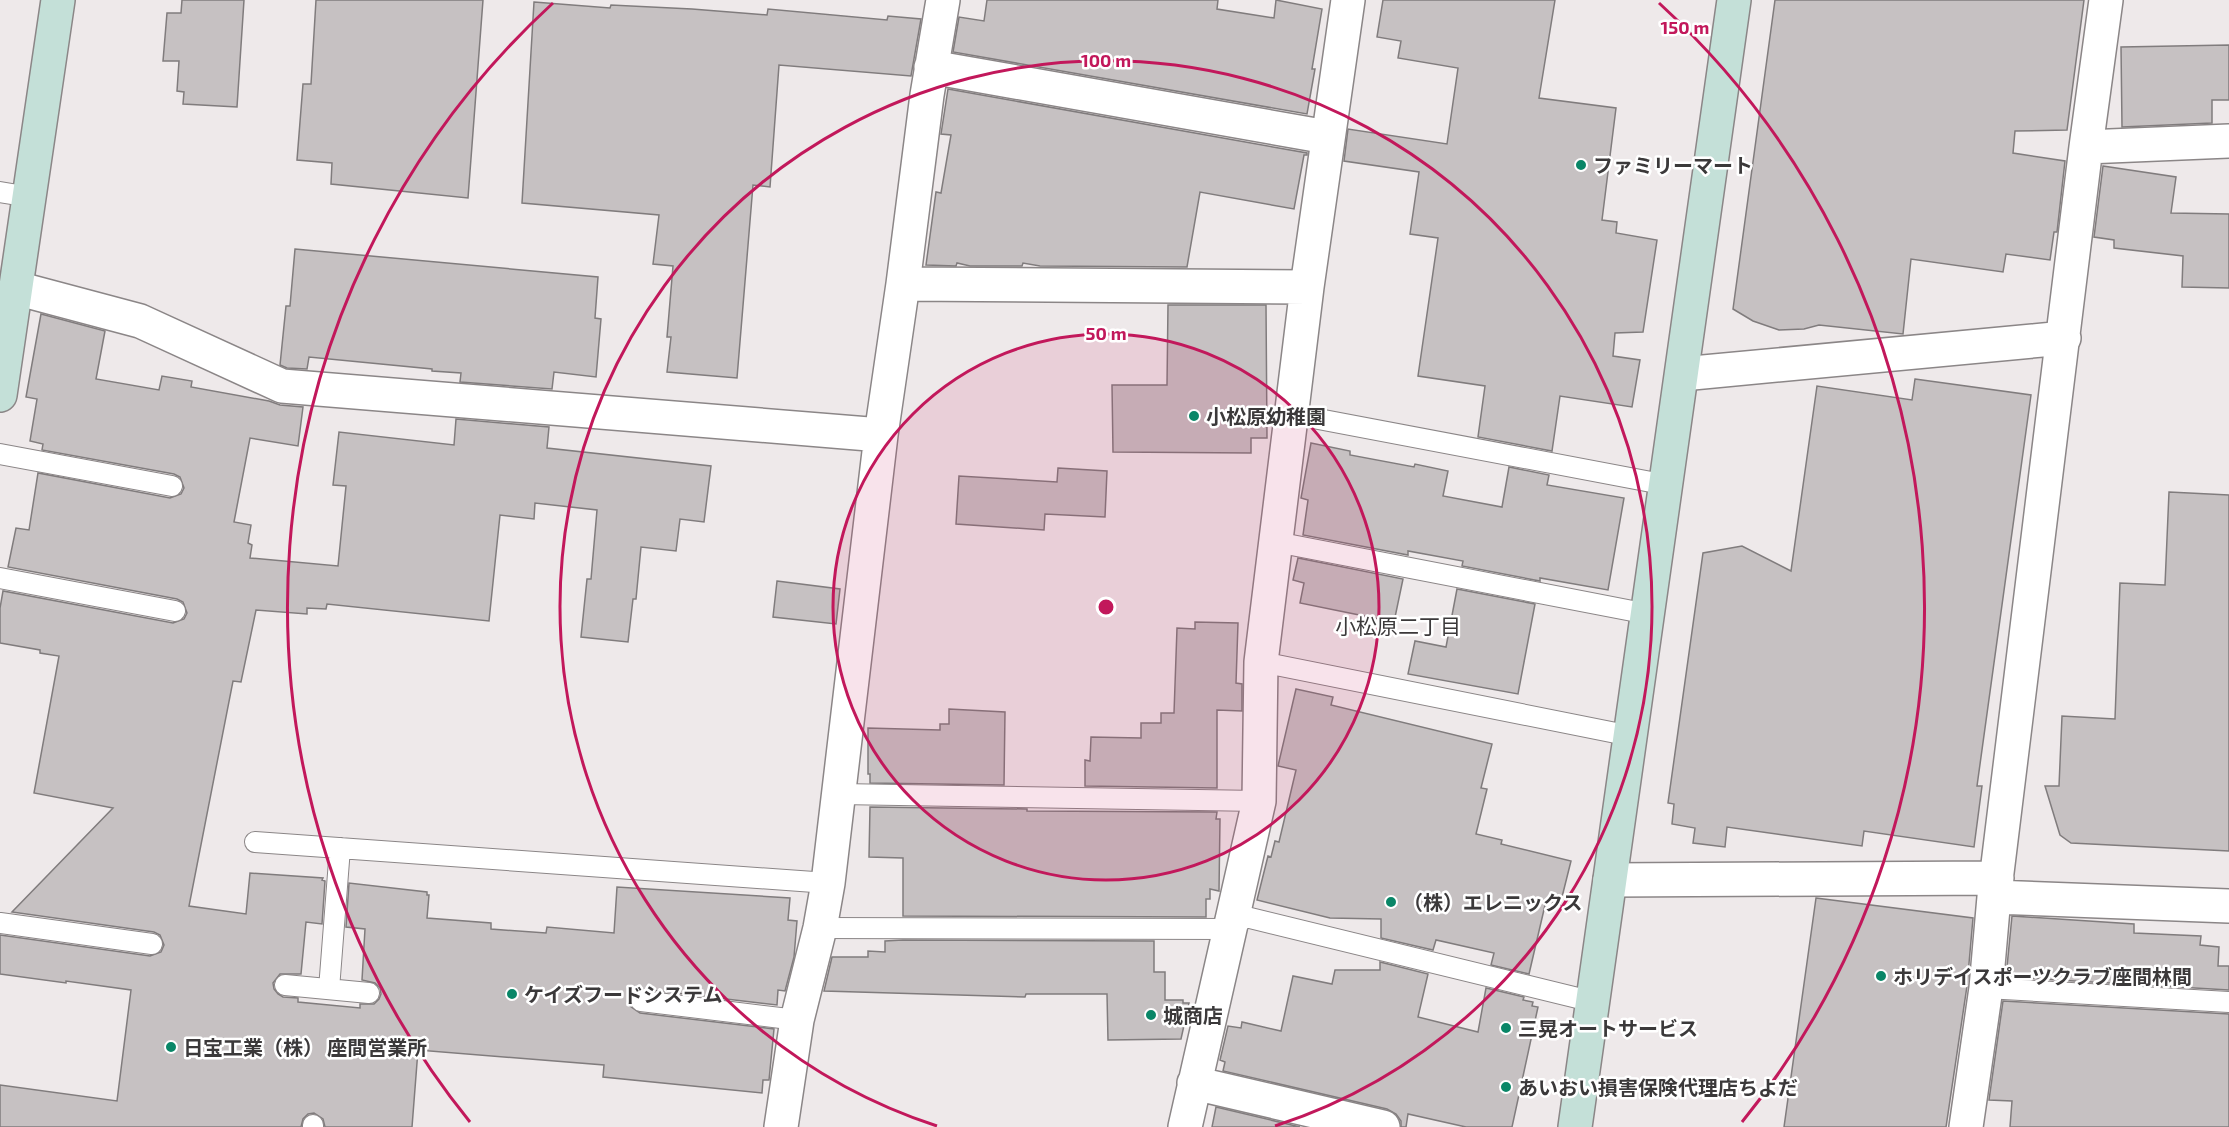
<svg xmlns="http://www.w3.org/2000/svg" width="2229" height="1127" font-family="'Exo 2','Noto Sans JP',sans-serif">
	<rect width="100%" height="100%" fill="#eee9ea"/>
	<!-- building -->
	<path fill="#c6c1c2" stroke="#807c7d" stroke-width="1.5" d="M182,0H244L237,107L183,104L184,92L177,91L179,61H163L167,13H181Z
		M316,0H483L468,198L331,184L332,163L297,160L303,84H311Z
		M987,0H1218L1217,9L1274,18L1276,0L1322,9L1312,69H1315L1307,114L953,52L959,17L984,21Z
		M1383,0H1555L1539,98L1616,108L1602,220L1617,222L1616,233L1657,240L1643,332L1615,333L1613,356L1640,360L1632,407L1560,396L1552,451L1478,437L1485,386L1418,376L1438,238L1410,234L1419,172L1344,161L1348,129L1447,144L1458,68L1398,58L1401,41L1377,37Z
		M1775,0H2084L2067,130L2015,131L2013,153L2065,161L2057,232H2054L2050,260L2006,254L2003,272L1911,259L1903,334L1819,325L1804,329L1779,330L1753,321L1733,309Z
		M534,2L610,8L611,5L692,9L767,15L768,9L887,20L888,16L921,19L911,76L779,65L770,187L753,185L737,378L667,372L671,337H667L673,266L653,264L659,215L522,203Z
		M2229,45V100H2212V123L2122,127L2121,47Z
		M948,89L1307,153V155H1304L1294,209L1200,192L1187,267L1040,266L1023,263L1022,266H970L957,263L956,266L926,265L936,192L941,193L951,135L941,134Z
		M2103,166L2176,177L2171,213L2229,214V288L2182,287L2183,256L2114,248V240L2094,237Z
		M295,249L598,277L595,318L601,319L596,377L554,372L552,389L460,382L461,373L432,371V369L309,357L307,369L287,368L280,365L286,306H290Z
		M1168,305H1266L1267,438H1251V453L1113,452L1112,385H1167Z
		M41,314L105,331L96,379L159,390L162,376L192,381L191,387L269,401L280,405L303,407L298,446L250,438L234,522L251,525L248,543L252,545L250,558L338,566L346,486L333,485L339,432L454,445L456,419L549,427L547,448L711,466L704,522L680,519L676,551L641,547L636,599H633L628,642L581,637L587,579H591L597,510L535,503L534,519L500,515L489,621L327,604L326,609L307,608V614L256,610L241,682L233,681L189,906L246,914L250,873L323,878L322,880L325,881L322,924L306,922L301,974H280L273,983L274,989L278,994L283,997L298,998V1002L360,1008V1004H374L379,999L381,994L380,988L375,983L362,980L365,929L346,927L349,883L427,892V895H429L427,918L491,923V929L546,933L547,927L614,933L617,887L790,898L788,920L797,921L794,957L785,991L778,990L777,1005L642,989L636,990L629,999L630,1006L640,1013L774,1029L769,1080H763L762,1093L603,1077L604,1065L418,1050L412,1127H325L323,1119L314,1113L308,1114L303,1119L301,1127H0V1085L117,1101L131,990L66,981V983L0,974V935L150,956L161,952L164,945L160,935L154,932L12,912L113,808L34,793L59,656L40,653V650L0,643V608L3,591L173,623L184,619L187,613L183,602L177,599L8,567L16,528L29,530L38,473L170,498L181,494L184,488L180,477L174,474L42,450L43,444L30,441L37,399L26,397Z
		M1915,379L2031,395L1977,786H1982L1974,847L1864,831L1862,846L1727,827L1725,847L1693,843L1695,828L1672,824L1674,804L1668,803L1703,553L1742,546L1791,571L1817,386L1912,400Z
		M1311,443L1350,451V455L1414,467L1415,464L1448,471L1443,496L1502,507L1509,467L1549,475L1547,485L1624,498L1608,590L1540,578V581L1462,566L1463,561L1408,551V555L1303,535L1308,500L1301,498Z
		M1058,468L1107,471L1105,517L1045,514L1044,530L956,524L959,476L1057,482Z
		M2169,492L2229,495V851L2071,843L2060,835L2045,786H2059L2062,716L2115,719L2120,583L2165,585Z
		M1298,558L1403,579L1394,622L1300,603L1304,583L1293,580Z
		M777,581L840,589L836,624L773,617Z
		M1457,589L1535,604L1518,694L1408,674L1415,641L1446,647Z
		M1195,622L1238,623L1236,683L1242,684V711L1217,710V788L1085,786V760L1090,761L1091,737L1141,738V723H1161V713H1174L1177,628L1195,629Z
		M1296,689L1333,697L1331,705L1492,744L1481,788L1487,789L1476,834L1502,840L1501,844L1571,861L1560,905L1546,901L1529,974L1491,965L1494,953L1436,940L1433,950L1381,938V919L1330,918L1257,900L1268,856L1271,857L1275,841L1279,842L1296,770L1278,766Z
		M949,709L1005,712L1004,785L870,783V774H868V728L940,730V724H949Z
		M870,807L1027,809V811L1217,812L1216,819H1220L1219,891L1210,889V899H1206V917L903,916V858L869,857Z
		M1816,898L1973,918L1967,986L1946,1127H1784Z
		M2012,916L2134,924V933L2201,936L2200,945L2219,947L2218,966H2229V990L2006,977Z
		M903,940L1154,941V972H1165V1000H1183V1003H1189L1181,1039L1108,1040L1107,994H1026L1025,997L824,991L832,957H868V951L885,952V941Z
		M1380,962L1428,974L1418,1017L1478,1032L1486,988L1524,997L1523,1000L1533,1002L1532,1006L1538,1007L1512,1127H1466L1408,1114L1406,1127H1401V1121L1396,1114L1387,1109L1223,1071L1225,1062L1220,1060L1228,1026L1241,1028L1242,1022L1281,1031L1293,976L1332,984L1335,970H1380Z
		M2003,1001L2229,1014V1127H2010L2012,1101L1989,1100Z
		M1216,1107L1300,1127H1212Z"/>
	<g fill="none" stroke-linecap="round" stroke-linejoin="round">
		<!-- lane casing -->
		<g stroke="#8b8687" stroke-width="22">
			<path id="lane" d="M0,192L30,197
				M1292,414L1667,485
				M0,454L172,486
				M1276,542L1648,614
				M0,578L175,611
				M1261,662L1631,736
				M839,794L1259,801
				M255,842L828,883
				M0,923L152,944
				M820,928L1229,929L1246,917L1594,1002
				M285,985L369,993
				M1986,988L2229,1002
				M329,989L340,848
				M641,1001L797,1020
				M313,1127V1125"/>
		</g>
		<!-- street casing -->
		<g stroke="#8b8687" stroke-width="36">
			<path id="street" d="M931,67L1327,137
				M2086,147L2229,141
				M903,284L1307,287
				M16,288L140,321L282,386L881,435
				M1682,374L2064,338
				M1610,880L1997,878
				M1994,897L2229,906
				M1194,1083L1383,1127
				M781,1127L797,1020L820,928L828,883L881,435L903,284L927,95L943,0
				M1185,1127L1259,801L1261,662L1307,287L1348,0
				M1966,1127L1986,988L1994,897L2086,147L2106,0"/>
		</g>
		<!-- secondary casing -->
		<g stroke="#8b8687" stroke-width="36">
			<path id="secondary" d="M0,395L58,0
				M1575,1127L1734,0"/>
		</g>
		<!-- lane -->
		<use href="#lane" stroke="#fff" stroke-width="20"/>
		<!-- street -->
		<use href="#street" stroke="#fff" stroke-width="33"/>
		<!-- secondary -->
		<use href="#secondary" stroke="#c4e0d8" stroke-width="33"/>
	</g>
	<!-- distance rings -->
	<circle cx="1106" cy="607" r="273" fill="#c2185b" fill-opacity=".12"/>
	<g fill="none" stroke="#c2185b" stroke-width="3">
		<circle cx="1106" cy="607" r="273"/>
		<path d="M937 1126A546 546 0 1 1 1275 1126"/>
		<path d="M470 1122A819 819 0 0 1 553 3M1659 3A819 819 0 0 1 1742 1122"/>
	</g>
	<!-- markers -->
	<g fill="#098667" stroke="#fff" stroke-width="2">
		<circle cx="1581" cy="165" r="6"/>
		<circle cx="1194" cy="416" r="6"/>
		<circle cx="1391" cy="902" r="6"/>
		<circle cx="1881" cy="976" r="6"/>
		<circle cx="512" cy="994" r="6"/>
		<circle cx="1151" cy="1015" r="6"/>
		<circle cx="1506" cy="1028" r="6"/>
		<circle cx="171" cy="1047" r="6"/>
		<circle cx="1506" cy="1087" r="6"/>
	</g>
	<g text-anchor="middle" dominant-baseline="central" stroke-width="5" stroke-linejoin="round" paint-order="stroke">
		<!-- poi labels -->
		<g font-size="20" font-weight="bold" fill="#3b393a" stroke="#fff" text-anchor="start">
			<text x="1593" y="165">ファミリーマート</text>
			<text x="1206" y="416">小松原幼稚園</text>
			<text x="1403" y="902">（株）エレニックス</text>
			<text x="1893" y="976">ホリデイスポーツクラブ座間林間</text>
			<text x="524" y="994">ケイズフードシステム</text>
			<text x="1163" y="1015">城商店</text>
			<text x="1518" y="1028">三晃オートサービス</text>
			<text x="183" y="1047">日宝工業（株） 座間営業所</text>
			<text x="1518" y="1087">あいおい損害保険代理店ちよだ</text>
		</g>
		<!-- neighbourhood labels -->
		<g font-size="21" fill="#3b393a" stroke="#fff">
			<text x="1398" y="625">小松原二丁目</text>
		</g>
	</g>
	<circle cx="1106" cy="607" r="9" fill="#c2185b" stroke="#fff" stroke-width="3"/>
	<g font-size="18" text-anchor="middle" font-weight="bold" fill="#c2185b" stroke="#fff" stroke-width="5" stroke-linejoin="round" paint-order="stroke">
		<text x="1685" y="34">150 m</text>
		<text x="1106" y="67">100 m</text>
		<text x="1106" y="340">50 m</text>
	</g>
</svg>
